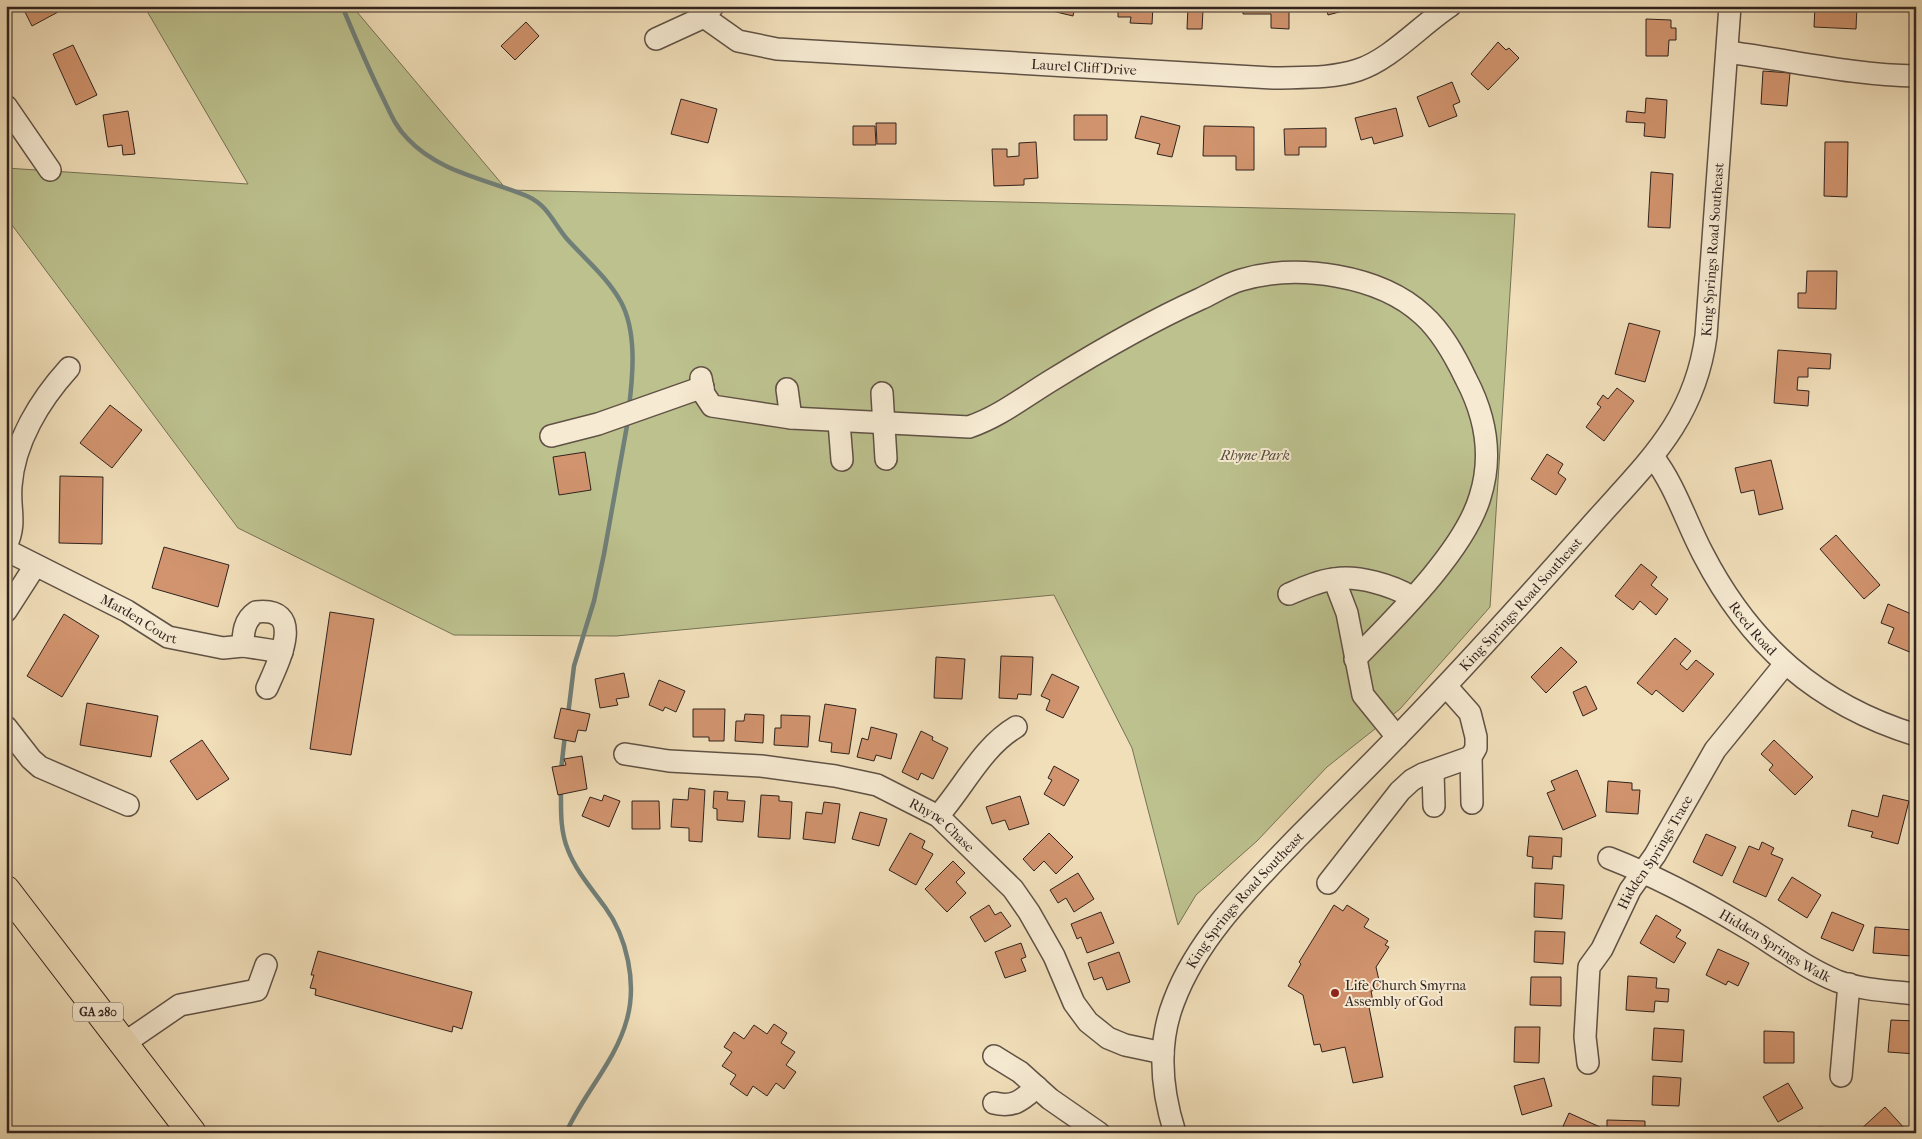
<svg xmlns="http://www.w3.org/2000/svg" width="1922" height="1139" font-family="'IM FELL French Canon',serif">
	<rect width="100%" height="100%" fill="#f1dfba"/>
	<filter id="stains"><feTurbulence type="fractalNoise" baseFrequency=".004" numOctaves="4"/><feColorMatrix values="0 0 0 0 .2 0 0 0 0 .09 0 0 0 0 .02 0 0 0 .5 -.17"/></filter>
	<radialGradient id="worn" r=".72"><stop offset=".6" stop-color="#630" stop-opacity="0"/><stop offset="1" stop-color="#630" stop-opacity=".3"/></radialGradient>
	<!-- green -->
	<path fill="#bcc18e" stroke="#767256" d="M144,6H352L507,190L1515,214L1490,607L1400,709L1327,767L1257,841L1196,895L1178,925L1132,748L1054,595L616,636L454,635L238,528L6,217V168L248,184Z"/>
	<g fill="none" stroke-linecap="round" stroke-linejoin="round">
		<!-- stream -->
		<path stroke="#717f79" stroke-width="4.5" d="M342,6C355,37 367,66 382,96C390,112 395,126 407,138C439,173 488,179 529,197C548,206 554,224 567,239C585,259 608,278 621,302C637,332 633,375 629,407
			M568,715L574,666L594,601L604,554L628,420
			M561,770L565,735
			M561,790C561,810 560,831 568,850C576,871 592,889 605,907C627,937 637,983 627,1019C616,1061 583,1094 566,1133"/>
	</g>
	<!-- building -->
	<path fill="#d1946e" stroke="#30231e" d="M22,6H55L58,12L32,26Z
		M1053,6H1075L1073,16L1052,11Z
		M1118,6H1153L1152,24L1130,23L1131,17H1118Z
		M1188,6H1215V10H1203L1202,29H1187Z
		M1243,6H1281V11H1289V29L1271,28V14H1243Z
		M1326,6H1358V7L1328,15Z
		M1815,6H1857L1856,29L1814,27Z
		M1646,19L1671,20V28H1676V40H1669L1668,56H1646Z
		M526,22L539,36L515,60L501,46Z
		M1498,42L1506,50L1509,48L1519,58L1488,90L1471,74Z
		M73,45L97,95L76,105L53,54Z
		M1763,71L1790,73L1787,106L1761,104Z
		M1452,82L1460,102L1453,105L1457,116L1429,127L1417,97Z
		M1646,98L1667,100L1665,138L1644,136L1645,123L1626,122L1627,111L1645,113Z
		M681,99L717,109L708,143L671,134Z
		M1396,108L1403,136L1374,144L1372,137L1361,140L1355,118Z
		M128,111L135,154L123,155L122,145L108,147L103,115Z
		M1074,115H1107V140H1074Z
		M1141,116L1180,126L1172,157L1157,154L1160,144L1135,138Z
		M876,123H896V144H877Z
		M853,126H875L876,145H853Z
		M1204,126L1254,127V170H1236V156H1203Z
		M1326,128V147H1299V155H1285L1284,129Z
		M1036,142L1038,178L1024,179V185L994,186L992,149H1007V157L1019,156V143Z
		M1825,142H1848L1847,197L1824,196Z
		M1651,172L1673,174L1670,228L1648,227Z
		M1807,271H1837L1836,309L1798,308V293H1806Z
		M1629,323L1660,331L1645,382L1615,374Z
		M1778,350L1831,354L1830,369L1808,368V377H1798L1797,390L1809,391L1808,406L1774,403Z
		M1617,388L1634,401L1604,441L1586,427L1601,407L1597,404L1603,395L1608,399Z
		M110,405L142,430L112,468L80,443Z
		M585,452L591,490L559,495L553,457Z
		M1547,454L1563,464L1558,473L1566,479L1556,495L1531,479Z
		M1771,460L1783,509L1759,515L1754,490L1741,493L1735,468Z
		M60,476L103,477L102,544L59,543Z
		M1836,535L1880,585L1864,599L1820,549Z
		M164,547L229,565L218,607L152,588Z
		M1641,564L1657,577L1651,585L1668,599L1656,615L1640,601L1633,610L1615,596Z
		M1888,604L1916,616V642L1912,653L1888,643L1894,628L1881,623Z
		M330,612L374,619L351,755L310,749Z
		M64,614L99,636L62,697L27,676Z
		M1675,638L1691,651L1680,664L1687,670L1696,660L1714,674L1683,712L1656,690L1652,695L1637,683Z
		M1561,647L1577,662L1546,693L1531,677Z
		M1001,656L1033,657L1031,695L1018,694L1017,699L999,698Z
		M936,657L965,659L962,699L934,698Z
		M624,673L629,697L616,699L618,705L600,708L595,679Z
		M1052,674L1079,687L1063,718L1046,710L1050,700L1041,696Z
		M659,680L685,691L676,712L665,707L663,711L649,705Z
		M1586,686L1597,709L1583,716L1573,692Z
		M87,703L158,716L151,757L80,745Z
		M825,704L856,709L849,754L831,752L832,743L819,741Z
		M561,708L590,714L586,731L578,730L575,742L554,738Z
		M693,709H725L724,741H709V737H693Z
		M745,714L764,715L763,743L735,741L736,721H744Z
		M781,715L810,716L808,747L774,745L775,728H781Z
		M871,727L897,734L891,759L876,755L874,761L857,757L862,738L868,740Z
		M921,731L933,737L932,740L948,748L933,779L921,773L918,780L902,772Z
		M202,740L229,779L197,800L170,761Z
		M1774,740L1813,777L1795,795L1769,770L1773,765L1761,754Z
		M582,756L587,789L558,795L552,767L566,765L564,759Z
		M1054,766L1079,780L1064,806L1044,794L1052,780L1048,778Z
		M1577,770L1596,816L1563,830L1547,793L1555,790L1551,781Z
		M1608,781L1632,783V790H1640L1638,814L1606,812Z
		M689,788L705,790L702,842L689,841V828L671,827L673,799L688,800Z
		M714,791L728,792L727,800L745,801L743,822L717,820V809L713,808Z
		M604,795L620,801L609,827L582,816L590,797L602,801Z
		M761,795L779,796V801L792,802L790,839L758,837Z
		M1883,795L1909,801L1898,844L1871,837L1873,832L1848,826L1852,810L1878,817Z
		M1020,796L1029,824L1009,830L1005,820L992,824L986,807Z
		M632,801H659L660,829H632Z
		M824,802L840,804L835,843L803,839L806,812L822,814Z
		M860,812L887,819L879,846L852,839Z
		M910,833L925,841L922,848L933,854L916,885L889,870Z
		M1049,833L1073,857L1056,874L1044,861L1034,871L1023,859Z
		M1706,834L1736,847L1722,876L1693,862Z
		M1529,836L1562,838L1561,857L1553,856L1552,869L1532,868L1533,857L1527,856Z
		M1762,842L1774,848L1771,854L1783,859L1766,897L1733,882L1749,846L1759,850Z
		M953,861L965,873L956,882L966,893L947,912L925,889Z
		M1078,873L1094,899L1074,912L1066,898L1058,903L1050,890Z
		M1792,877L1821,895L1807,918L1778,900Z
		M1535,883L1564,885L1562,919L1534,917Z
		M989,905L995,915L1001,912L1011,926L985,942L970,917Z
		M1334,905L1343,911L1347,905L1369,919L1364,927L1388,941L1385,945L1389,947L1376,967L1381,989L1371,991L1374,1006L1369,1007L1383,1077L1353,1083L1345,1047L1322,1052L1320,1044L1314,1045L1303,995L1288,986L1301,964L1299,962Z
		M1101,912L1114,943L1087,953L1081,937L1077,939L1071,924Z
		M1832,912L1864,925L1853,951L1821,938Z
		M1656,915L1681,930L1676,937L1686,943L1674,963L1640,943Z
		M1875,927L1913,930L1911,956L1873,953Z
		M1535,931L1565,932L1563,964L1534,962Z
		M1021,943L1026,957L1021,959L1026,971L1005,978L995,952Z
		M1718,949L1749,963L1738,986L1728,981L1726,985L1706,975Z
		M318,951L472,992L462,1029L453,1026L452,1032L315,995L316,989L310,988L314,975H311Z
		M1119,952L1130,982L1107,990L1102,977L1094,980L1088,963Z
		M1628,976L1657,978L1656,988L1669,989L1668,1002L1655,1001L1654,1012L1626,1010Z
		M1531,977H1561V1006L1530,1005Z
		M1891,1020L1916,1021V1054L1888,1052Z
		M774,1024L787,1033L781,1043L795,1052L786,1065L796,1072L784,1089L776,1083L767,1096L753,1086L747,1096L730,1084L736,1075L722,1066L732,1052L724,1047L734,1032L744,1039L754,1025L767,1034Z
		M1515,1027H1540L1539,1063L1514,1062Z
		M1654,1028L1684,1030L1682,1062L1652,1060Z
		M1764,1031L1794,1032V1063H1764Z
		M1653,1076L1681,1078L1679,1106L1652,1105Z
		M1544,1078L1552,1106L1522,1115L1514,1086Z
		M1788,1083L1803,1108L1778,1122L1763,1097Z
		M1885,1107L1906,1130L1903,1133H1865L1861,1129Z
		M1569,1113L1600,1127L1597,1133H1560Z
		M1607,1120L1645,1121V1133H1607Z
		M1818,1127L1853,1129V1133H1818Z"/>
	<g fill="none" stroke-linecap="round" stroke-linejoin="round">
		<!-- minor casing -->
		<g stroke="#605245" stroke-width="24">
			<g id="minor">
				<path id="s1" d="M704,17L738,41L777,49L1273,78C1301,77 1331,79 1358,70C1390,60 1421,25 1450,6"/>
				<path d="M656,39L704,17L713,6"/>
				<path d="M1727,52C1790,60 1852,75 1916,76"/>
				<path d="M6,106L50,170"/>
				<path d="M701,378L704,394L712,406L791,418L969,427C999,417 1024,397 1052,380C1099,351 1149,322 1200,299C1213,293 1227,284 1241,280C1297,263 1380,275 1423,315C1442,332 1455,356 1466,379C1486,417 1493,456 1480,497C1464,551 1395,618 1355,659"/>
				<path d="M787,389L791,418"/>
				<path d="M882,393L886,459"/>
				<path d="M839,422L842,460"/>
				<path d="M551,436L598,424L703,387"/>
				<path id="s2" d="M1653,457C1675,485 1686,522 1703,554C1750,645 1818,705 1916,735"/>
				<path d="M6,546C17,523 9,510 11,486C14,442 40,400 69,368"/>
				<path id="s3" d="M6,550L127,611L168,637L223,648L243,646L282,652"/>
				<path d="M1334,579L1347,613L1363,695L1397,737"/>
				<path d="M1289,594C1303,588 1318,581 1334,579C1358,575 1391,585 1412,597"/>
				<path d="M6,611L35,566"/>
				<path d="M243,646C243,633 244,620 256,612C308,606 277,665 267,688"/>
				<path d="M1446,686L1470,713L1476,737V748L1471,757L1472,803"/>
				<path d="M6,727L31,759L40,767L128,805"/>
				<path id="s4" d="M625,754L669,761L761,766L835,776L877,785L938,816L1013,889L1029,912L1054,956L1074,1003L1088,1022L1108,1038L1125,1045L1163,1053"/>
				<path d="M1433,772L1434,806"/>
				<path d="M938,816C964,787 982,747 1016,727"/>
				<path id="s5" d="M1609,858C1655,876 1699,899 1742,925C1773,943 1803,967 1837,981C1861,990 1890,991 1916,994"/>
				<path d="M1328,883L1400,791L1412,780L1423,774L1471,757"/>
				<path d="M123,1044L180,1005L257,990L266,965"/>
				<path d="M994,1056L1020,1072L1050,1099L1099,1133"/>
				<path id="s6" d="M1588,1063L1585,1037L1589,967L1602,949L1630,890L1655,855L1715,750L1785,664"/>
				<path d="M1841,1076L1849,984"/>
				<path d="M994,1103C1014,1108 1022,1100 1037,1087"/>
				<path id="s7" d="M1175,1133C1161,1089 1157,1044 1174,1001C1198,937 1251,886 1297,838C1330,805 1363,772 1396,738C1462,670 1526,599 1589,528C1644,465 1694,424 1706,336L1730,6"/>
			</g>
		</g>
		<!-- major casing -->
		<g stroke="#30231e" stroke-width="30">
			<path id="major" d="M6,890L192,1133"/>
		</g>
		<!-- minor -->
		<use href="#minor" stroke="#f6ead2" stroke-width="21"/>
		<!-- major -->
		<use href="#major" stroke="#f1dfba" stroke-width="28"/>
	</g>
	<!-- markers -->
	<circle fill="#8f2418" stroke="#f6ead2" stroke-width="2" cx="1335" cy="993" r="5"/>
	<g text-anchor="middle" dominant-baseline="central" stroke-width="4" stroke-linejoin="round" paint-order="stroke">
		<!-- shield labels -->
		<rect fill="#f6ead2" stroke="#6b5f54" stroke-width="1" x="73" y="1002.5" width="50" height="19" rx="4"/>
		<g font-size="12" font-weight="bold" fill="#30231e">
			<text x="98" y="1012">GA 280</text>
		</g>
		<!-- street labels -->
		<g font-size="14" fill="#30231e" stroke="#f6ead2">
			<text stroke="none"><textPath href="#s1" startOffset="389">Laurel Cliff Drive</textPath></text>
			<text stroke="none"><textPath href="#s7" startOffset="1082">King Springs Road Southeast</textPath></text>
			<text stroke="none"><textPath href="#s7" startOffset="664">King Springs Road Southeast</textPath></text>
			<text stroke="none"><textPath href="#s3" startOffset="150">Marden Court</textPath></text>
			<text stroke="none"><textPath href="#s2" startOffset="199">Reed Road</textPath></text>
			<text stroke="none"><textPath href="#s4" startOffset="331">Rhyne Chase</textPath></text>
			<text stroke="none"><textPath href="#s6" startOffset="229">Hidden Springs Trace</textPath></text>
			<text stroke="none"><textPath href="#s7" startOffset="259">King Springs Road Southeast</textPath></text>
			<text stroke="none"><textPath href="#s5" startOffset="188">Hidden Springs Walk</textPath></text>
		</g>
		<!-- park labels -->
		<g font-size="14" font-style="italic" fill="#534a3a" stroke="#f6ead2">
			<text x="1255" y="455">Rhyne Park</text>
		</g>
		<!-- poi labels -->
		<g font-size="14" fill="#30231e" stroke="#f6ead2" text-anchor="start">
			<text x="1345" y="985">Life Church Smyrna<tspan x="1345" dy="16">Assembly of God</tspan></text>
		</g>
	</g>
	<!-- margin -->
	<rect width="1922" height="1139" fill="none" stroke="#f1dfba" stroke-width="25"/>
	<rect x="8" y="8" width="1907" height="1124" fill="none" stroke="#30231e" stroke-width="2.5"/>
	<rect x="12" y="12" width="1897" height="1114" fill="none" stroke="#30231e"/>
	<rect width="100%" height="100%" filter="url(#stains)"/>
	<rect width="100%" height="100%" fill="url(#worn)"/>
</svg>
